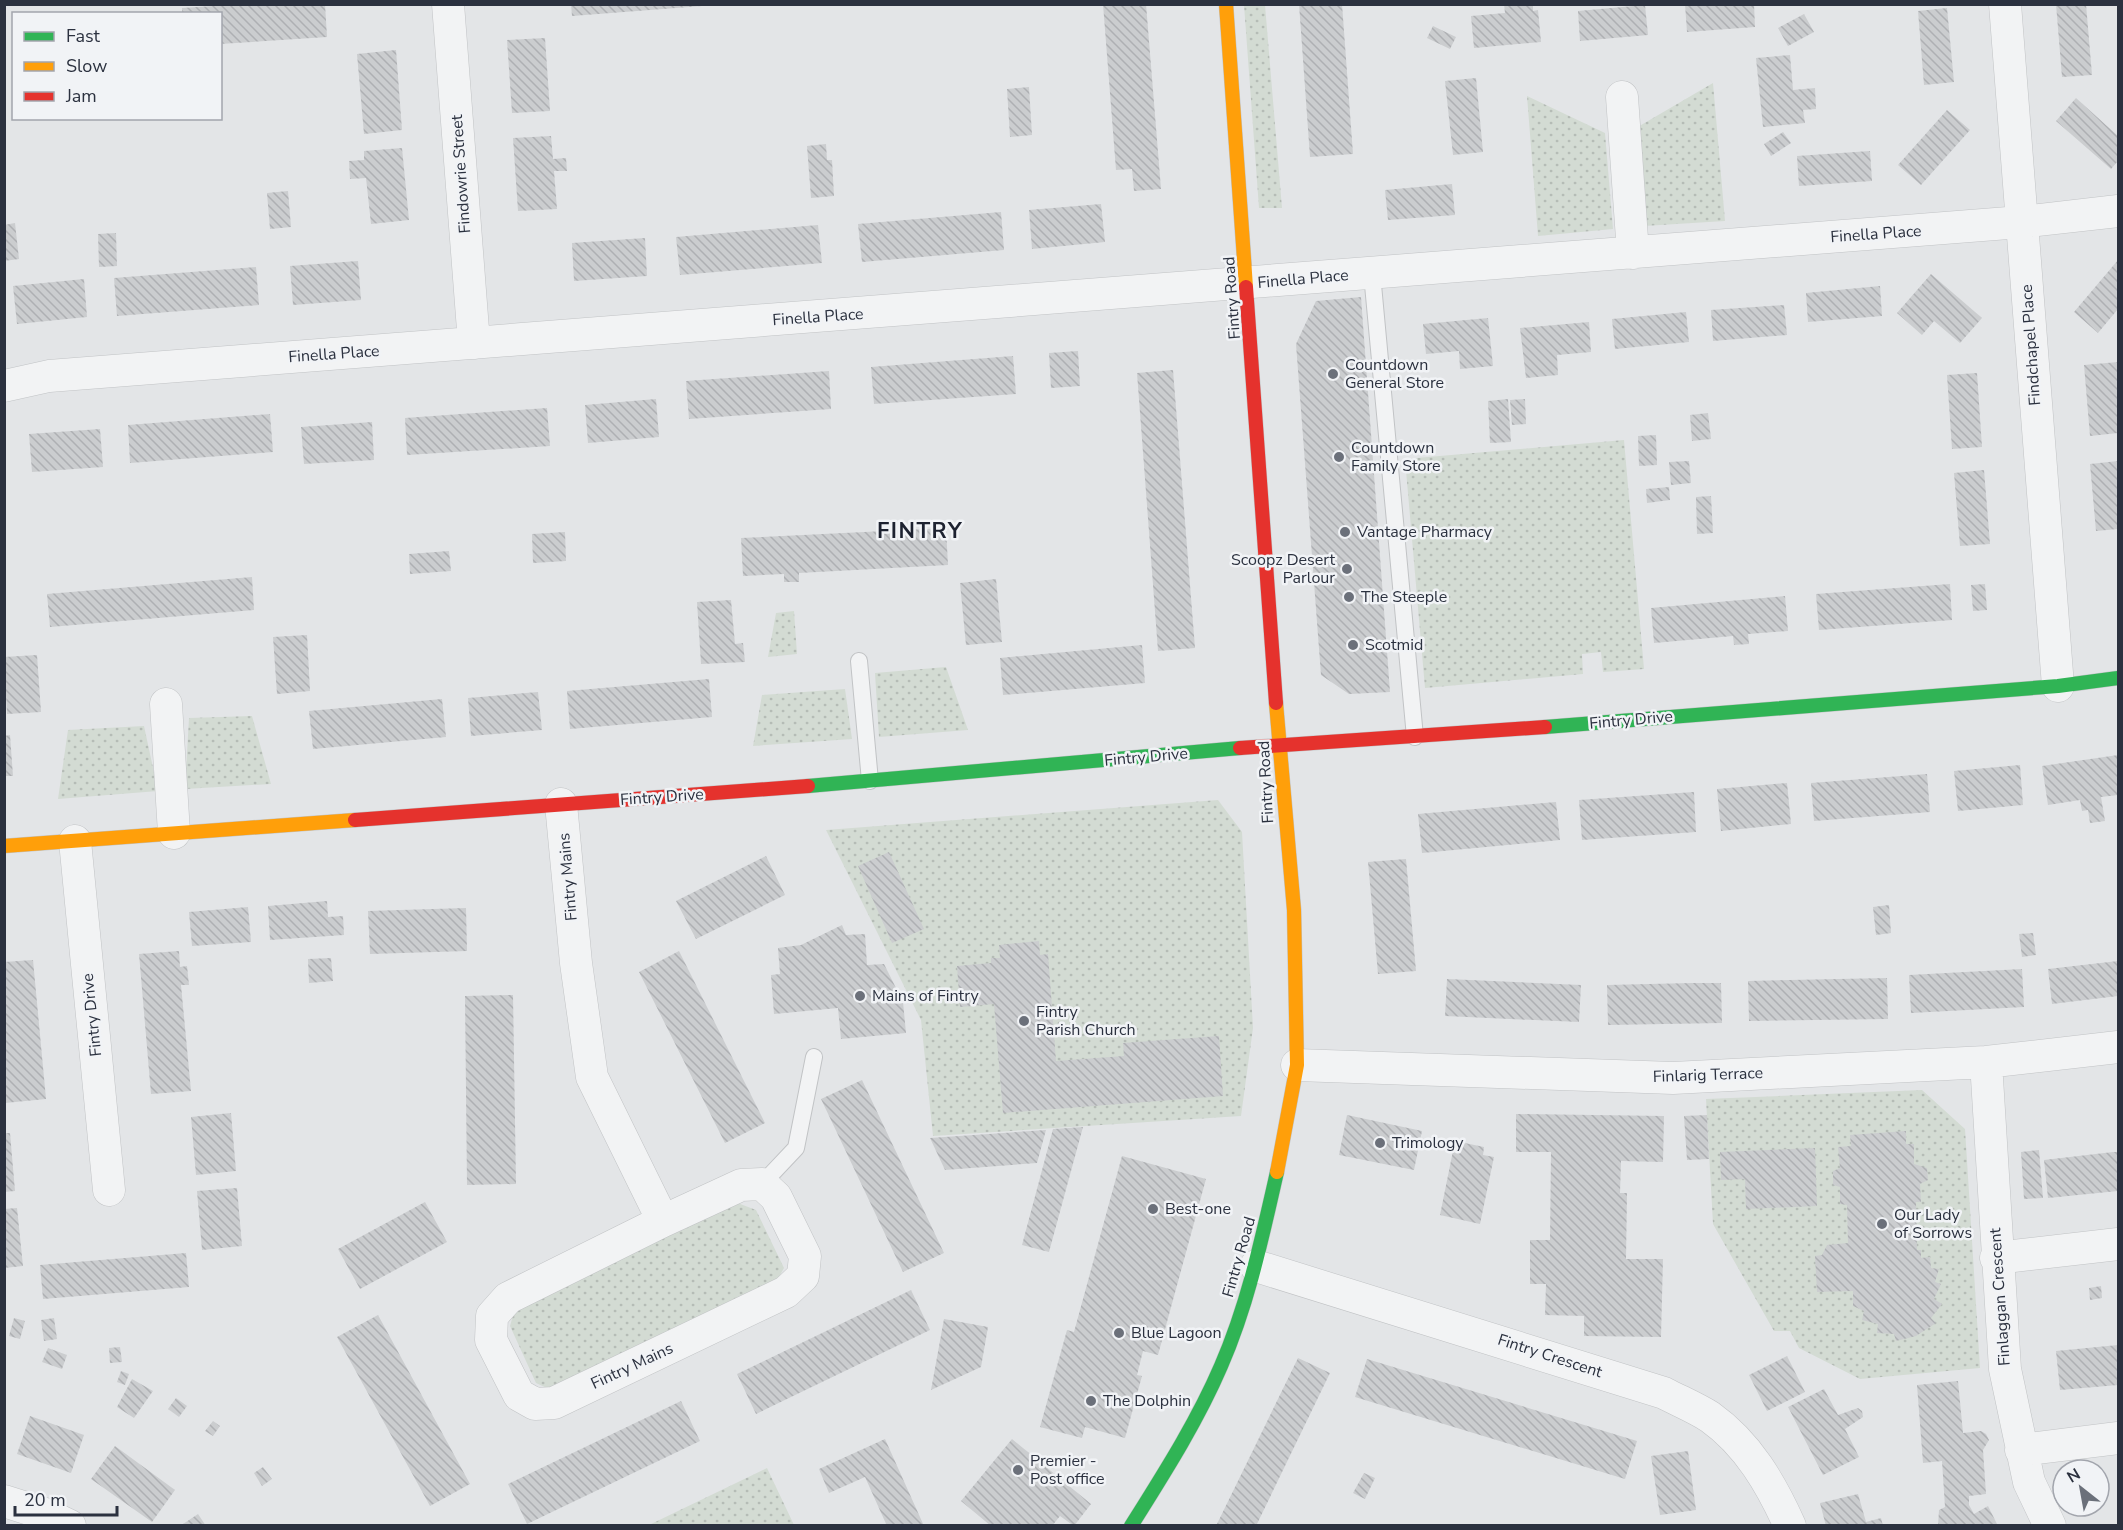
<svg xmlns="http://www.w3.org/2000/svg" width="2123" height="1530" font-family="'Nunito Sans',sans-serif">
	<defs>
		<pattern id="green-dots" width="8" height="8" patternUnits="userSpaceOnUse" patternTransform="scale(1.5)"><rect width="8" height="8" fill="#d3dbd3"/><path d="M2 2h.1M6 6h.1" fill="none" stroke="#b5bcb6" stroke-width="1.8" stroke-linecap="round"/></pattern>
		<pattern id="building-back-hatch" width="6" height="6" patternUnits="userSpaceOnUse" patternTransform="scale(1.5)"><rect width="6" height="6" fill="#cbcdcf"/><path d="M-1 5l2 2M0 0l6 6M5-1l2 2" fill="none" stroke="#aeb0b3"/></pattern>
	</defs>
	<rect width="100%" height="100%" fill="#e3e5e7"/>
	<!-- green -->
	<path fill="url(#green-dots)" d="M1244,5H1265L1282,208H1259Z
		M1713,83L1725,221L1644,226L1636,128Z
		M1527,96L1605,133L1613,229L1538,236Z
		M1624,440L1644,669L1603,672L1601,652L1582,654L1583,674L1425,688L1405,459Z
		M794,611L797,654L768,657L776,613Z
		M946,667L968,730L879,737L875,673Z
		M845,689L852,739L753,746L762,695Z
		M252,716L271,784L185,789L189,718Z
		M144,726L158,791L58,799L68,730Z
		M1218,800L1242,832L1253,1028L1241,1116L933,1136L921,1020L826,830Z
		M1922,1090L1965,1129L1980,1368L1860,1379L1799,1348L1790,1331H1774L1713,1224L1706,1099Z
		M735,1202L756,1210L784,1268L776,1282L551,1390L536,1383L510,1326L515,1308Z
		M767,1468L794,1525H649Z"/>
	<!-- building -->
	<path fill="url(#building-back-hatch)" d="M245,4H325L327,37L220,44V14H182V8Z
		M571,4H702V6L572,16Z
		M1103,4H1146L1161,189L1134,191L1132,169L1116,170Z
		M1299,4H1342L1353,154L1310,157Z
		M1504,4H1533V11L1538,10L1541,42L1474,48L1471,16L1505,13Z
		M1685,4H1754L1755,27L1687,32Z
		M2056,4H2086L2092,75L2062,77Z
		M1645,5L1648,35L1580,41L1578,11Z
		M1947,8L1954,82L1924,85L1918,11Z
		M1804,14L1814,32L1788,46L1778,28Z
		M1433,26L1456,37L1450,49L1427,38Z
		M545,38L550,111L512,113L507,40Z
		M396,50L402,130L364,134L357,54Z
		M1790,55L1793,90L1815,88L1816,109L1803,110L1805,123L1763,127L1756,58Z
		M1476,78L1483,152L1453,155L1445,81Z
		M1029,87L1032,135L1010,137L1007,89Z
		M2076,98L2118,136V161L2111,169L2056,121Z
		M1947,110L1970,130L1921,185L1898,165Z
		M1783,132L1791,143L1771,156L1764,144Z
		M551,136L553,159L566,158L567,171H554L557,209L518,211L513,138Z
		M826,144L827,160H832L834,196L811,198L807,146Z
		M402,148L409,220L371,224L366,178L350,179L349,161L364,160V151Z
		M1870,151L1872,181L1799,186L1797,156Z
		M1452,184L1455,215L1388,220L1385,190Z
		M288,191L291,227L270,229L267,193Z
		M1101,204L1105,242L1032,249L1029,210Z
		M1001,212L1004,250L862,262L858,224Z
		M15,223L19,259L4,261V225Z
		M818,225L822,263L680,275L676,237Z
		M116,233L117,266L99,267L98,234Z
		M645,238L647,276L574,281L572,243Z
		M2118,260V309L2098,333L2074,312Z
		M358,261L361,300L293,305L290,266Z
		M256,267L259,305L117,316L114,278Z
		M1931,274L1982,318L1960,343L1934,321L1922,335L1897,313Z
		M84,279L87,317L17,324L13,286Z
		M1880,286L1882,316L1808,322L1806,293Z
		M1361,297L1390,692L1349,694L1321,675L1296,344L1316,301Z
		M1784,305L1787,335L1713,341L1711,310Z
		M1686,312L1689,342L1615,349L1612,319Z
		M1488,318L1493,366L1460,369L1459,351L1426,354L1423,324Z
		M1589,322L1591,352L1557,355L1558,375L1526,378L1520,328Z
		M1078,351L1080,386L1051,388L1049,353Z
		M1013,356L1016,394L874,404L871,367Z
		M2118,362V433L2090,436L2084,365Z
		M1173,370L1195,648L1158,651L1137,373Z
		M829,371L831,409L689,419L686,381Z
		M1977,373L1982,447L1952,449L1947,375Z
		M656,399L659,437L588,443L585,405Z
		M1508,399L1511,442L1490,443L1488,401Z
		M1525,399L1526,424L1512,425L1510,400Z
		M547,408L550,446L407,455L405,418Z
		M1708,413L1711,439L1692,441L1690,415Z
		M270,414L273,452L130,463L128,425Z
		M372,422L374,460L304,464L301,427Z
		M100,429L103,467L32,472L29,434Z
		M1656,435L1657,465L1639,466L1638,436Z
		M1689,461L1691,483L1671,485L1669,462Z
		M2118,461V529L2096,531L2090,464Z
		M1984,470L1990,544L1960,546L1954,473Z
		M1669,487L1670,500L1647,503L1646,489Z
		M1711,496L1713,533L1697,534L1696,497Z
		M946,528L948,565L799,573V582H784V574L743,576L741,538Z
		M565,532L566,561L533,563L532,534Z
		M449,551L451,571L410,574L409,554Z
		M252,577L254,610L50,627L47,594Z
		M996,579L1002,642L966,645L960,583Z
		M1950,584L1952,620L1819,630L1816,594Z
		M1985,584L1987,610L1973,611L1971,585Z
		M1785,596L1788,631L1748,634L1749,644L1734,645L1733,636L1654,643L1651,608Z
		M731,600L735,644L743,643L745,662L701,664L697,602Z
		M307,635L310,691L277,694L273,637Z
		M1142,645L1145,683L1003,695L1000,658Z
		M37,655L41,712L7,714L4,657Z
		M709,679L712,717L570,729L567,691Z
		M538,692L542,730L471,736L468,698Z
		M442,699L446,737L313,749L309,711Z
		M10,735L13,776H4V736Z
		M2118,755V795L2101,797L2105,821L2090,823L2088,810L2082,811L2080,800L2048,805L2042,766Z
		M2020,765L2023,805L1958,811L1954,771Z
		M1927,774L1930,812L1814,821L1811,783Z
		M1787,783L1791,824L1721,831L1717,789Z
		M1694,792L1696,832L1582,840L1579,800Z
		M1556,802L1560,840L1422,853L1418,814Z
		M889,852L924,929L892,943L858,866Z
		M766,856L785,895L696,939L676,901Z
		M1406,859L1416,971L1378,974L1368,862Z
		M327,901L328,917L343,916L344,935L270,940L268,906Z
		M1889,905L1891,933L1876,935L1873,907Z
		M248,907L251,942L192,946L189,912Z
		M466,908L467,951L370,954L368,911Z
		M842,925L846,935L865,934L867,965L884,964L903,1002L906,1033L841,1039L838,1008L774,1014L771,975L780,974L778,948L801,945Z
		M2033,933L2036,955L2022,957L2019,934Z
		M1039,941L1040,955L1048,954L1056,1061L1124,1056L1123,1043L1219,1036L1223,1096L1003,1113L994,1004L960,1007L957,966L991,963V958H1000L999,945Z
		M179,951L180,967L187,966L189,985H181L191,1091L151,1094L139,954Z
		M679,951L765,1123L725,1143L639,972Z
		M331,958L333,981L309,983L308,959Z
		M33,960L46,1099L5,1103L4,962Z
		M2118,961V996L2052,1004L2048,969Z
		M2022,969L2024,1007L1911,1013L1909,975Z
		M1887,978L1888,1019L1749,1021L1748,981Z
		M1447,979L1581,985L1579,1022L1445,1016Z
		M1692,983H1721L1722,1023L1608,1025L1607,985Z
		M513,995L516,1184L467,1185L465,996Z
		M862,1080L944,1253L903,1272L821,1099Z
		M231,1113L236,1171L196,1175L191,1117Z
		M1516,1114L1664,1116L1663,1162L1621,1161L1620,1193H1627L1626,1259H1663L1661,1337L1584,1336V1316L1545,1315L1546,1284H1530V1240H1550L1551,1152H1516Z
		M1347,1115L1422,1131L1414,1170L1339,1155Z
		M1707,1115L1709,1159L1687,1160L1684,1116Z
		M1083,1127L1049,1252L1022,1245L1053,1129Z
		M1046,1130L1037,1163L945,1170L930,1138Z
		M1906,1131V1144H1914V1164L1927,1168L1928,1180L1920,1184L1921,1202H1916L1917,1250H1921V1258L1930,1257L1931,1268L1939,1269L1935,1282L1941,1284L1934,1299L1942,1304L1931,1318L1936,1323L1916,1336L1896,1341L1894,1334L1877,1333L1878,1324L1862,1320L1864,1311L1853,1306V1291L1817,1292L1815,1256L1822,1255L1827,1245L1848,1243L1847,1205L1840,1204V1187L1833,1185V1171L1840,1168L1838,1147L1851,1146L1850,1135Z
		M4,1133H10L15,1191L4,1192Z
		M1455,1141L1484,1147L1483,1155L1494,1157L1480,1224L1440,1215Z
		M1815,1148L1817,1206L1746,1209L1745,1179L1721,1180L1720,1152Z
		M2039,1150L2043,1198L2024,1199L2021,1152Z
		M2113,1152H2118V1191L2048,1198L2044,1160Z
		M1122,1156L1206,1179L1158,1355L1143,1351L1137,1375L1142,1376L1125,1438L1085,1427L1082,1438L1040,1427L1067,1330L1074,1332Z
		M237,1188L242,1246L202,1250L197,1191Z
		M425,1202L447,1242L360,1289L338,1249Z
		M17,1208L23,1266L4,1268V1209Z
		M186,1253L189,1287L43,1299L40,1265Z
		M2101,1286L2102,1298L2090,1300L2089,1288Z
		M911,1290L930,1330L756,1414L737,1374Z
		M378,1315L470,1484L430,1506L337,1337Z
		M14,1318L25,1321L20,1339L9,1336Z
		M54,1318L57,1339L44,1341L41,1320Z
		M944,1319L988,1327L981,1367L931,1390Z
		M2118,1345V1385L2060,1390L2056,1351Z
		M120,1347L122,1362L110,1363L109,1348Z
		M48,1348L67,1355L62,1369L42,1362Z
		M1787,1356L1805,1392L1767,1411L1749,1375Z
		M1298,1358L1330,1373L1300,1435L1256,1526H1216Z
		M1367,1359L1637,1441L1625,1479L1355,1397Z
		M121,1371L129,1374L125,1385L117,1382Z
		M132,1379L153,1391L134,1418L117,1407Z
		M1958,1381L1963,1433L1981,1431L1986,1434L1989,1440L1983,1450L1986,1494L1969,1496V1505L1974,1514L1988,1506L1998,1526H1938L1939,1510L1945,1507L1942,1461L1923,1463L1917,1385Z
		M1824,1389L1838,1415L1858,1408L1862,1411L1863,1417L1845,1429L1859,1457L1823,1475L1788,1407Z
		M176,1398L187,1406L179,1417L168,1409Z
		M681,1401L700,1441L527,1524L508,1484Z
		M30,1416L84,1435L71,1473L17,1454Z
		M213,1421L220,1426L213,1436L205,1431Z
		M885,1439L924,1526H887L865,1477L829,1493L819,1469Z
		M1012,1439L1091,1504L1074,1526L1060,1516L1052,1526H991L961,1501Z
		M115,1446L175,1490L152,1522L91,1479Z
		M1688,1451L1696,1510L1660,1515L1651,1456Z
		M263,1467L272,1479L262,1486L254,1473Z
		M1364,1473L1375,1478L1365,1499L1353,1493Z
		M1858,1494L1866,1522L1881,1518L1883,1526H1826L1820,1503Z
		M198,1514L206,1526H180Z"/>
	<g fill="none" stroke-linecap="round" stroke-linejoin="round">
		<!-- lane casing -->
		<g stroke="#c1c3c5" stroke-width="18">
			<path id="lane" d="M1372,274L1415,737
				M859,661L870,781
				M762,1184L796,1148L814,1057"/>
		</g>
		<!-- street casing -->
		<g stroke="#c1c3c5" stroke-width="33">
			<path id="street" d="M448,4L474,343
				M2005,4L2058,686
				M1622,97L1633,253
				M4,386L49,376L2021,222L2118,211
				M166,704L174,833
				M561,804L576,963L592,1077L663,1221L741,1185L762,1184L776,1197L805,1256L803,1276L786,1292L554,1403L535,1404L519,1395L491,1340L492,1316L508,1298L663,1221
				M75,841L109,1190
				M1986,1062L2005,1369L2029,1482L2050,1526
				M1297,1065L1673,1078L1986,1062L2118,1047
				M1996,1258L2118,1244
				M1256,1266L1664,1393C1679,1401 1696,1408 1710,1417C1748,1444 1771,1484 1790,1526
				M2021,1450L2118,1438
				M4,1501L45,1514L70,1526"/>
		</g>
		<!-- fast casing -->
		<g stroke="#c1c3c5" stroke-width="15">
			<path id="fast" d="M1545,727L2058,686L2118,678
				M808,786L1240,748
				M1131,1526C1163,1475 1197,1422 1221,1366C1248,1304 1262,1238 1277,1172"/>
		</g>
		<!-- slow casing -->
		<g stroke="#c1c3c5" stroke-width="15">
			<path id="slow" d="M1226,4L1246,287
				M1276,703L1294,910L1297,1065L1277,1172
				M4,846L355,820"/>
		</g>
		<!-- jam casing -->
		<g stroke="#c1c3c5" stroke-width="15">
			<path id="jam" d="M1246,287L1276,703
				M1240,748L1545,727
				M355,820L808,786"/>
		</g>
		<!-- lane -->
		<use href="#lane" stroke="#f2f3f4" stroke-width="16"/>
		<!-- street -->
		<use href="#street" stroke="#f2f3f4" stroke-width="32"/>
		<!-- fast -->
		<use href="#fast" stroke="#30b455" stroke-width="14"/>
		<!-- slow -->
		<use href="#slow" stroke="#ff9f0a" stroke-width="14"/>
		<!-- jam -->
		<use href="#jam" stroke="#e5322d" stroke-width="14"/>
	</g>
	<!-- markers -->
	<g fill="#6b707a" stroke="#f1f3f6" stroke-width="2">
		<circle cx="1333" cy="374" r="6"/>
		<circle cx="1339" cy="457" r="6"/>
		<circle cx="1345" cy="532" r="6"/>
		<circle cx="1347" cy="569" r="6"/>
		<circle cx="1349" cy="597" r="6"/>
		<circle cx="1353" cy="645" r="6"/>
		<circle cx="860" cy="996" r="6"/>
		<circle cx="1024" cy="1021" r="6"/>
		<circle cx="1380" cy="1143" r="6"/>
		<circle cx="1153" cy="1209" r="6"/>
		<circle cx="1882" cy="1224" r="6"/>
		<circle cx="1119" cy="1333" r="6"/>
		<circle cx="1091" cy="1401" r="6"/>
		<circle cx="1018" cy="1470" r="6"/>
	</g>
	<g text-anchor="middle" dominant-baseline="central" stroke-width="5" stroke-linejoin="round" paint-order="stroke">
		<!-- street labels -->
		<g font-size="16" fill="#2b313f" stroke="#f1f3f6">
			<text transform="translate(461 174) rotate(-94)">Findowrie Street</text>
			<text transform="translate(1876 234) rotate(-4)">Finella Place</text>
			<text transform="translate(1303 279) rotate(-5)">Finella Place</text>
			<text transform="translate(1232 298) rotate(-94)">Fintry Road</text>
			<text transform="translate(818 317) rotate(-4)">Finella Place</text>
			<text transform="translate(2031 345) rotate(-94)">Findchapel Place</text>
			<text transform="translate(334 354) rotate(-4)">Finella Place</text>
			<text transform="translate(1631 720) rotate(-5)">Fintry Drive</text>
			<text transform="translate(1146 757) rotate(-5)">Fintry Drive</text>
			<text transform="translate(1266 782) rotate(-93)">Fintry Road</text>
			<text transform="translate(662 797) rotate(-4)">Fintry Drive</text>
			<text transform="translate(568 877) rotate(-95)">Fintry Mains</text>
			<text transform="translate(92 1015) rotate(-96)">Fintry Drive</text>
			<text transform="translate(1708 1075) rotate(-2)">Finlarig Terrace</text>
			<text transform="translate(1239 1257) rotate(-74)">Fintry Road</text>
			<text transform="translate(2000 1297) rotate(-94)">Finlaggan Crescent</text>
			<text transform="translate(1550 1356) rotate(18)">Fintry Crescent</text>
			<text transform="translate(632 1366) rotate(-25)">Fintry Mains</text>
		</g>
		<!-- poi labels -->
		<g font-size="16" fill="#2b313f" stroke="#f1f3f6" text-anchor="start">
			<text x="1345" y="365">Countdown<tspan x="1345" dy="18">General Store</tspan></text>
			<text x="1351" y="448">Countdown<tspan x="1351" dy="18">Family Store</tspan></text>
			<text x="1357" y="532">Vantage Pharmacy</text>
			<text x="1335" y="560" text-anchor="end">Scoopz Desert<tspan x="1335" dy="18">Parlour</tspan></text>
			<text x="1361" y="597">The Steeple</text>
			<text x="1365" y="645">Scotmid</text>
			<text x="872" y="996">Mains of Fintry</text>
			<text x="1036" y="1012">Fintry<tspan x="1036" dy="18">Parish Church</tspan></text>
			<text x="1392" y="1143">Trimology</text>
			<text x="1165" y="1209">Best-one</text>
			<text x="1894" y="1215">Our Lady<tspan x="1894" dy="18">of Sorrows</tspan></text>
			<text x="1131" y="1333">Blue Lagoon</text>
			<text x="1103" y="1401">The Dolphin</text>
			<text x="1030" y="1461">Premier -<tspan x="1030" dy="18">Post office</tspan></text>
		</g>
		<!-- district labels -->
		<g font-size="22" font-weight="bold" letter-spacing="1.5" fill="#1d2230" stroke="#f1f3f6">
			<text x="920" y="531">FINTRY</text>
		</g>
	</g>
	<!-- border -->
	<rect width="2123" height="1530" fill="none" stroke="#2b313f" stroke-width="12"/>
	<!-- legend -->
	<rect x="12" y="12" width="210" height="108" fill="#f1f3f6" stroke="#a2a5ad" stroke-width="1.5"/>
	<rect x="24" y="32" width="30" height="9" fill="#30b455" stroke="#a2a5ad" stroke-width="1.5"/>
	<text x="66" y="42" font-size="18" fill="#2b313f">Fast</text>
	<rect x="24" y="62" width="30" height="9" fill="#ff9f0a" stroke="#a2a5ad" stroke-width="1.5"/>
	<text x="66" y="72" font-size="18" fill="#2b313f">Slow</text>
	<rect x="24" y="92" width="30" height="9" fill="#e5322d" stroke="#a2a5ad" stroke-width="1.5"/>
	<text x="66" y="102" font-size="18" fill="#2b313f">Jam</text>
	<!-- north arrow -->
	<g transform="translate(2081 1488) rotate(329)"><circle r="28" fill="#f1f3f6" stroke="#a2a5ad" stroke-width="1.5"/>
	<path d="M0-4.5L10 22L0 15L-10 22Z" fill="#6b707a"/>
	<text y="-9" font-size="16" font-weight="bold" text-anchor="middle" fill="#2b313f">N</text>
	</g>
	<!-- scale -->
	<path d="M15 1506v9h102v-9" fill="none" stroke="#2b313f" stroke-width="3"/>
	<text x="24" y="1506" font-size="18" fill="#2b313f" stroke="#f1f3f6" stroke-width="4.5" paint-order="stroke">20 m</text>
</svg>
